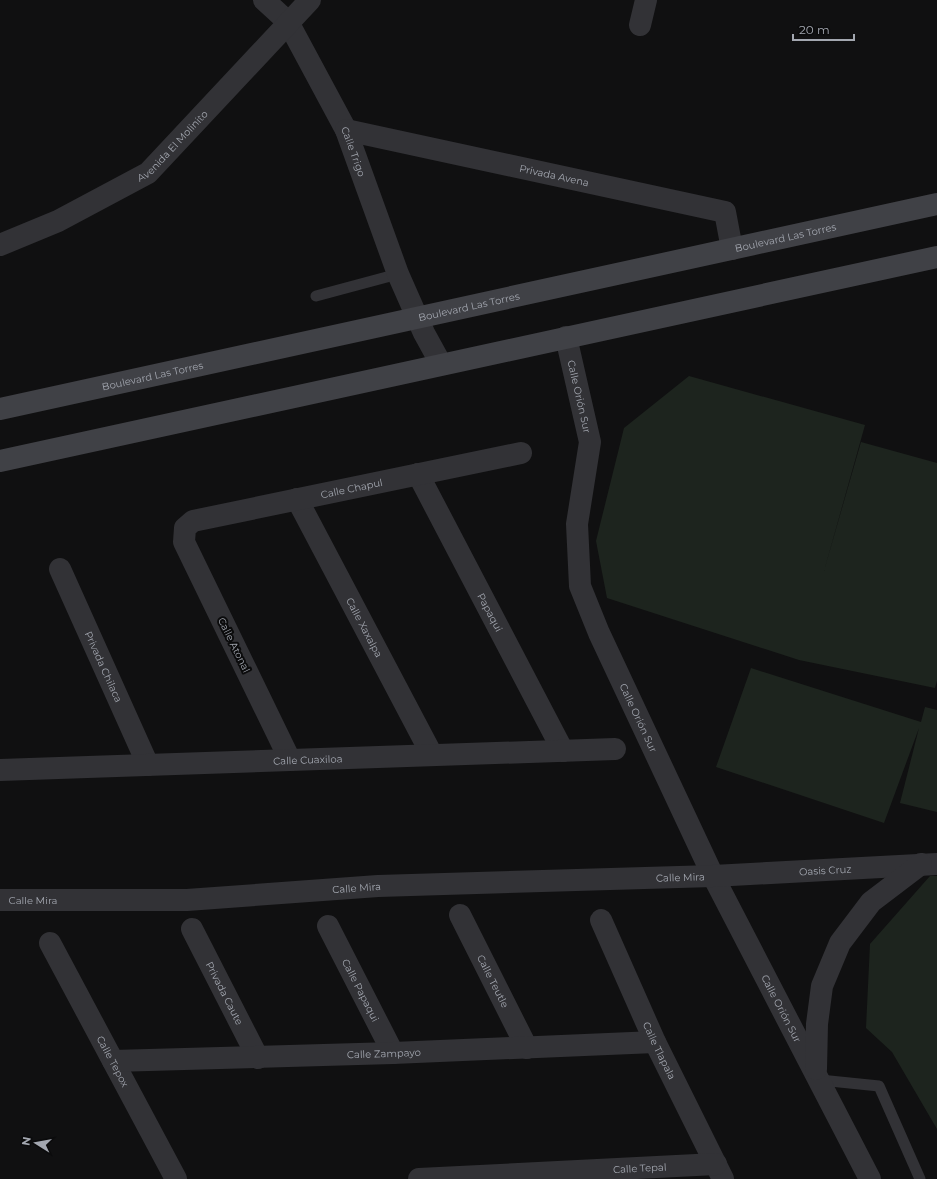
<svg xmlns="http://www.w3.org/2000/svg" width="937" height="1179" font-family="Montserrat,sans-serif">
	<rect width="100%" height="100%" fill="#101011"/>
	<!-- green -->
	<path fill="#1d241e" d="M689,376L865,425L824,571L861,442L937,463V681L935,688L799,660L607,598L596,541L624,428Z
		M751,668L921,722L925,707L937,710V812L900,803L919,728L884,823L716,767Z
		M930,876H937V1129L892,1052L866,1028L870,944Z"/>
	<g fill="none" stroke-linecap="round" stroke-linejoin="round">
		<!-- service -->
		<path stroke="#323236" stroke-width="11" d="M316,296L398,274
			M820,1080L879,1086L920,1179"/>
		<!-- minor -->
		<g stroke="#323236" stroke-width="22">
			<path id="s1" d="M264,0L288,22L346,130L398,274L424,333L441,364"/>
			<path d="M640,25L646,0"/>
			<path id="s2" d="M346,130L725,212L732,249"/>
			<path id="s3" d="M0,245L58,221L148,173L310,0"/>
			<path id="s4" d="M566,337L590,442L577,524L580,586L599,633L713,876L870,1179"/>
			<path id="s5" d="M418,474L563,751"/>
			<path id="s6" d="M297,499L432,755"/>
			<path id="s7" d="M60,569L148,765"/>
			<path id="s8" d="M290,760L184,542L185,528L193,521L521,453"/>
			<path id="s9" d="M0,770L615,749"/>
			<path id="s10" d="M0,900H187L378,886L713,876L937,864"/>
			<path id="s11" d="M460,915L527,1048"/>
			<path id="s12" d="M601,920L655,1042L723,1179"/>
			<path id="s13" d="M328,926L393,1053"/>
			<path id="s14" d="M192,929L258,1058"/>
			<path id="s15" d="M50,943L176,1179"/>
			<path id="s16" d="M113,1061L393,1053L655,1042"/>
			<path d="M816,1069L817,1024L822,986L840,943L871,902L921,864"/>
			<path id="s17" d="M419,1179L716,1164"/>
		</g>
		<!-- secondary -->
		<g stroke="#404146" stroke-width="22">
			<path id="s18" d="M0,409L937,204"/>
			<path d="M0,461L937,257"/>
		</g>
	</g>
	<g text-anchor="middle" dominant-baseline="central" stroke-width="4" stroke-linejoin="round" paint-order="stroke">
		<!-- street labels -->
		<g font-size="10" fill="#a3a7b0" stroke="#0b0b0c">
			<text stroke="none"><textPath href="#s3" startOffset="201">Avenida El Molinito</textPath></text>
			<text stroke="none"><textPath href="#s1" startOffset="178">Calle Trigo</textPath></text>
			<text stroke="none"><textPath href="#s2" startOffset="213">Privada Avena</textPath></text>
			<text stroke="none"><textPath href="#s18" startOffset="804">Boulevard Las Torres</textPath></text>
			<text stroke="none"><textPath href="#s18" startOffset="480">Boulevard Las Torres</textPath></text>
			<text stroke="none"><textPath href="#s18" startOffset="156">Boulevard Las Torres</textPath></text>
			<text stroke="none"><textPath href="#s4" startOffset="61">Calle Orión Sur</textPath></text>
			<text stroke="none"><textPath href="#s8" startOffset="429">Calle Chapul</textPath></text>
			<text stroke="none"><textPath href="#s5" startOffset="156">Papaqui</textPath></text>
			<text stroke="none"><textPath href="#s6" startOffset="145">Calle Xaxalpa</textPath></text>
			<text transform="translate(234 645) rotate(64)">Calle Atonal</text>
			<text stroke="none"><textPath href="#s7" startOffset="107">Privada Chilaca</textPath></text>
			<text stroke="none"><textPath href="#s4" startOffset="397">Calle Orión Sur</textPath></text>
			<text stroke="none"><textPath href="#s9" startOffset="308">Calle Cuaxiloa</textPath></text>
			<text stroke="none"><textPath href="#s10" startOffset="826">Oasis Cruz</textPath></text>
			<text stroke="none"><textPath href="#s10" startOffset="681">Calle Mira</textPath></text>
			<text stroke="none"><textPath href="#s10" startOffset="357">Calle Mira</textPath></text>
			<text stroke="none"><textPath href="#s10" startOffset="33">Calle Mira</textPath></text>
			<text stroke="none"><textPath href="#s11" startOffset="74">Calle Teutle</textPath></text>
			<text stroke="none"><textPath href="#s13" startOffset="72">Calle Papaqui</textPath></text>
			<text stroke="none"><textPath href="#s14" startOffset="72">Privada Caute</textPath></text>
			<text stroke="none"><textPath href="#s4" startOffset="721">Calle Orión Sur</textPath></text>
			<text stroke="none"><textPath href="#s12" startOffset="143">Calle Tlapala</textPath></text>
			<text stroke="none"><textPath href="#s16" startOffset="271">Calle Zampayo</textPath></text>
			<text stroke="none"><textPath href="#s15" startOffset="134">Calle Tepox</textPath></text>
			<text stroke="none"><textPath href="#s17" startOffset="221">Calle Tepal</textPath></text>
		</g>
	</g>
	<!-- north arrow -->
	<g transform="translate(36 1143) rotate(281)" stroke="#0b0b0c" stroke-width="3" paint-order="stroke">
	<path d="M0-3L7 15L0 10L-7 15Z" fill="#a3a7b0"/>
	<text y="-6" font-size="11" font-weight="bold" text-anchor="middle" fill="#a3a7b0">N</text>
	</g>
	<!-- scale -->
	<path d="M793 34v6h61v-6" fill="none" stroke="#a3a7b0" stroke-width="2"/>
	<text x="799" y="34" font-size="12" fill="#a3a7b0" stroke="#0b0b0c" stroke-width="3" paint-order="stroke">20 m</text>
</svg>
